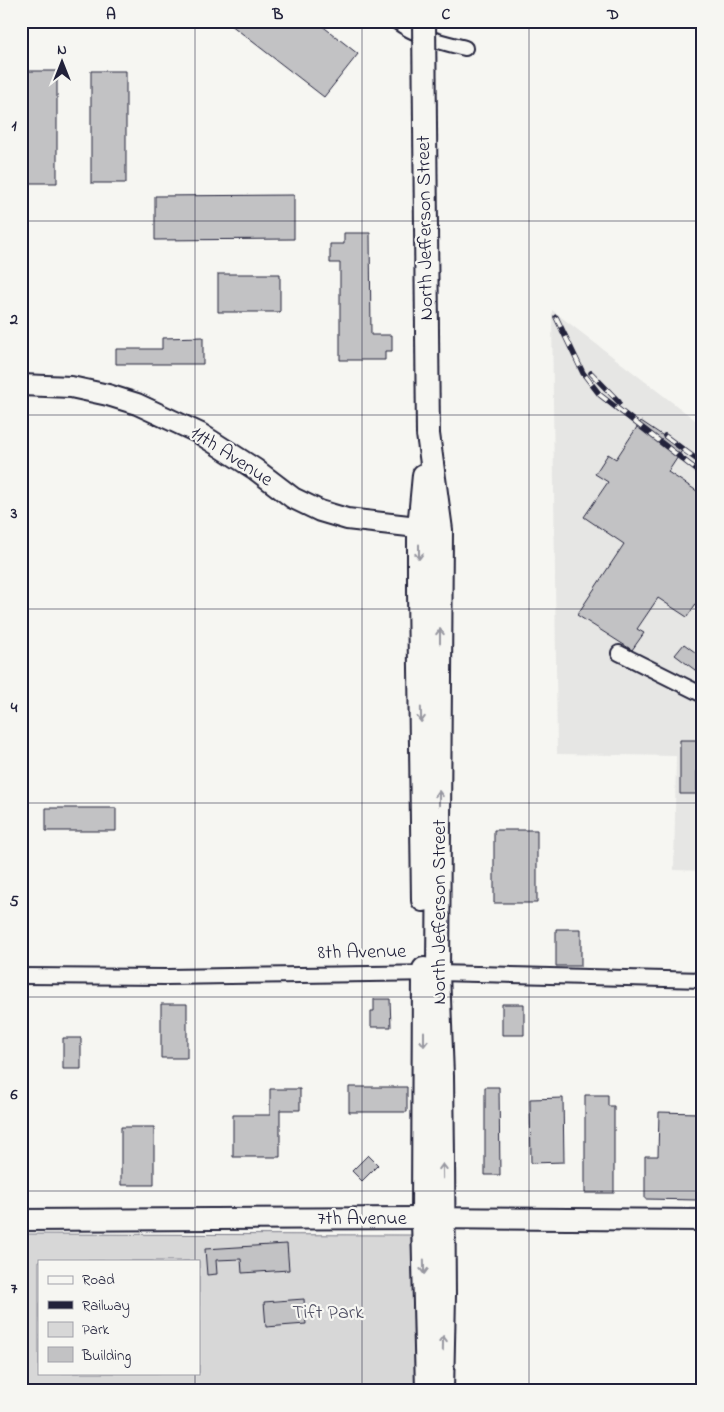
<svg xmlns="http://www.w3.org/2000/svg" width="724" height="1412" font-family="'Indie Flower',sans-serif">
	<rect width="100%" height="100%" fill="#f6f6f2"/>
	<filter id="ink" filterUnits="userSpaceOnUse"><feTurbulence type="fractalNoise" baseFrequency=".02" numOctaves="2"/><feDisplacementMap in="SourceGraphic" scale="10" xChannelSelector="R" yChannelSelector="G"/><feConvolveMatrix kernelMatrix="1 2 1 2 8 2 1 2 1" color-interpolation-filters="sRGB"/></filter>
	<g filter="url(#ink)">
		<!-- built -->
		<path fill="#e6e6e4" d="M552,310L703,426V871L674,870L676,756L557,754Z"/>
		<!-- green -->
		<path fill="#d7d7d7" stroke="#7c7c89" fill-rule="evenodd" d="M21,1234L411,1235L416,1391H21ZM39,1261H199V1373H39Z"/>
		<!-- building -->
		<path fill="#c2c2c4" stroke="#22223b" d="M226,21H316L358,54L324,97Z
			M22,71H57V183H22Z
			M91,71H126V183H91Z
			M294,195V239L155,240V196Z
			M344,233H370L371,335H392V351H385V360H340V263H330V244H344Z
			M218,274H280V312H218Z
			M203,337V364H116V349H162V338Z
			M641,421L683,449L668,472L703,495V606L697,602L687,617L658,598L637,629L644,633L632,650L577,615L624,544L584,517L608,482L595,474L608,454L616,459Z
			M684,644L703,658V676L675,655Z
			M680,740H697V794H680Z
			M46,808H116V831H46Z
			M494,830H537V903H494Z
			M556,929H581V966H556Z
			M374,999H390L391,1027H371V1011H374Z
			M161,1004H187V1058H161Z
			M502,1004H524V1035H502Z
			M63,1038H81V1069H63Z
			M349,1087H407V1112H349Z
			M485,1087H499L500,1175H485Z
			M270,1089H300V1110H280V1157H233V1115H270Z
			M585,1095H608V1106H614V1193H585Z
			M563,1098L564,1162L531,1163L530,1099Z
			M659,1112L698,1113L697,1200L645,1199V1156H658Z
			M121,1127H154V1185H121Z
			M368,1155L378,1165L362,1181L352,1171Z
			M287,1244L289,1270L242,1273L241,1259L216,1260L217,1274L207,1275L205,1249Z
			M304,1299L306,1324L266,1327L264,1302Z"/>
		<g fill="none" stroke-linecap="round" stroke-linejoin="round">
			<!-- street casing -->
			<g stroke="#22223b" stroke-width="18">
				<path id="street" d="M396,21C417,37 441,42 465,48
					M619,653L703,695
					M21,976L167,977L438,973L703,980"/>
			</g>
			<!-- secondary casing -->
			<g stroke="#22223b" stroke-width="24">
				<path id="secondary" d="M21,385L71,387L108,395L137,404L199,433L255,469L293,498L320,511L347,519L435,529
					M21,1220L423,1218L703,1220"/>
			</g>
			<!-- primary casing -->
			<g stroke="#22223b" stroke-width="26">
				<path id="primary" d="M428,434L441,530L438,973L442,1076L443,1158L444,1295L442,1391
					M423,900L419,591V528L424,475
					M424,969L423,1218L427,1391"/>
			</g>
			<!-- street -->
			<use href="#street" stroke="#f6f6f2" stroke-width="14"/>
			<!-- secondary -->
			<use href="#secondary" stroke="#f6f6f2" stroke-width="20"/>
			<!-- primary -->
			<use href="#primary" stroke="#f6f6f2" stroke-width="22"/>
			<!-- rail casing -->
			<g stroke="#22223b" stroke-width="5.5">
				<path id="rail" d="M695,21L703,45
					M556,317L583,373L600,395L703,475
					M591,373L619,402
					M665,436L703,464"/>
			</g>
			<!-- rail -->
			<use href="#rail" stroke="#f6f6f2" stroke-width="4" stroke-dasharray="11" stroke-linecap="butt"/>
			<!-- primary-bridge casing -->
			<g stroke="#22223b" stroke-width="26" stroke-linecap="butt">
				<path id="primary-bridge" d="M424,21L428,434"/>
			</g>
			<!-- primary-bridge -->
			<use href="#primary-bridge" stroke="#f6f6f2" stroke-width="22"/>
		</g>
		<!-- one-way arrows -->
		<defs><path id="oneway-shaft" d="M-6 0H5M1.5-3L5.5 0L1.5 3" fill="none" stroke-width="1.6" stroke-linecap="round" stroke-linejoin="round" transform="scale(1.25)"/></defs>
		<g stroke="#9797a0">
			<use href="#oneway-shaft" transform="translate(419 552) rotate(90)"/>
			<use href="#oneway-shaft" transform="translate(440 636) rotate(-90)"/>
			<use href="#oneway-shaft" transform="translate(421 715) rotate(89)"/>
			<use href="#oneway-shaft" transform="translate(439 798) rotate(-90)"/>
			<use href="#oneway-shaft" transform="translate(424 1039) rotate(90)"/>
			<use href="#oneway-shaft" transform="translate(443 1171) rotate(-91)"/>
			<use href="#oneway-shaft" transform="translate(424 1267) rotate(89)"/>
			<use href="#oneway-shaft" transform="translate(443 1343) rotate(-89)"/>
		</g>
	</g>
	<!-- grid -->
	<path fill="none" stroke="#22223b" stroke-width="1" stroke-opacity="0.55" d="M195,21V1261M362,21V1391M529,21V1391M21,221H703M21,415H703M21,609H703M21,803H703M21,997H703M21,1191H703M195,1373V1391"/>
	<g text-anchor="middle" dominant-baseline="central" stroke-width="4.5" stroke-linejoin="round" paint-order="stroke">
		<!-- street labels -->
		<g font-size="20" fill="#22223b" stroke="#f6f6f2">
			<text transform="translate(426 228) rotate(-91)">North Jefferson Street</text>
			<text transform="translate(231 457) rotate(33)">11th Avenue</text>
			<text transform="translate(440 912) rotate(-90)">North Jefferson Street</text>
			<text transform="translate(362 953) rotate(-1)">8th Avenue</text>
			<text x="362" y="1219">7th Avenue</text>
		</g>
		<!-- park labels -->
		<g font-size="20" fill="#4f4f62" stroke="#f6f6f2">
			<text x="328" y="1313">Tift Park</text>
		</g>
	</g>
	<!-- margin -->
	<rect width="724" height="1412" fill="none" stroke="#f6f6f2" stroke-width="55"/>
	<!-- legend -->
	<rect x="38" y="1260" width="162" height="115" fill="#f6f6f2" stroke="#a1a1a9"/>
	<rect x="48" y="1276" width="25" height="8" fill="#f6f6f2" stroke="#a1a1a9"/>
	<text x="82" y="1284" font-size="15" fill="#22223b">Road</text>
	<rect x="48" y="1301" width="25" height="8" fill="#22223b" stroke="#a1a1a9"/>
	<text x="82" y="1310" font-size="15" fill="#22223b">Railway</text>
	<rect x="48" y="1322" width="25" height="15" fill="#d7d7d7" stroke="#a1a1a9"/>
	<text x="82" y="1334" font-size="15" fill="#22223b">Park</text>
	<rect x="48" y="1347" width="25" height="15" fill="#c2c2c4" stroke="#a1a1a9"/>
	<text x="82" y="1360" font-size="15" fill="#22223b">Building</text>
	<!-- north arrow -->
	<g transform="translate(62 62)" stroke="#f6f6f2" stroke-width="4" paint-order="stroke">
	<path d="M0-4L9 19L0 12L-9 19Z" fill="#22223b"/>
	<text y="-8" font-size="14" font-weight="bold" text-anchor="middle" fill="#22223b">N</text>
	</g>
	<rect x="28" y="28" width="668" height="1356" fill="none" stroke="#22223b" stroke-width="2"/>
	<g font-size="16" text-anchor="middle" font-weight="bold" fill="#22223b">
		<text x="111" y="19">A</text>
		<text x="278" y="19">B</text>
		<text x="446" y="19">C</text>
		<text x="613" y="19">D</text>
		<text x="14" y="130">1</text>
		<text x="14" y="324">2</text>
		<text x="14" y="518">3</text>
		<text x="14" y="712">4</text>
		<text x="14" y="906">5</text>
		<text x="14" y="1099">6</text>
		<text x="14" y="1293">7</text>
	</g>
</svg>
